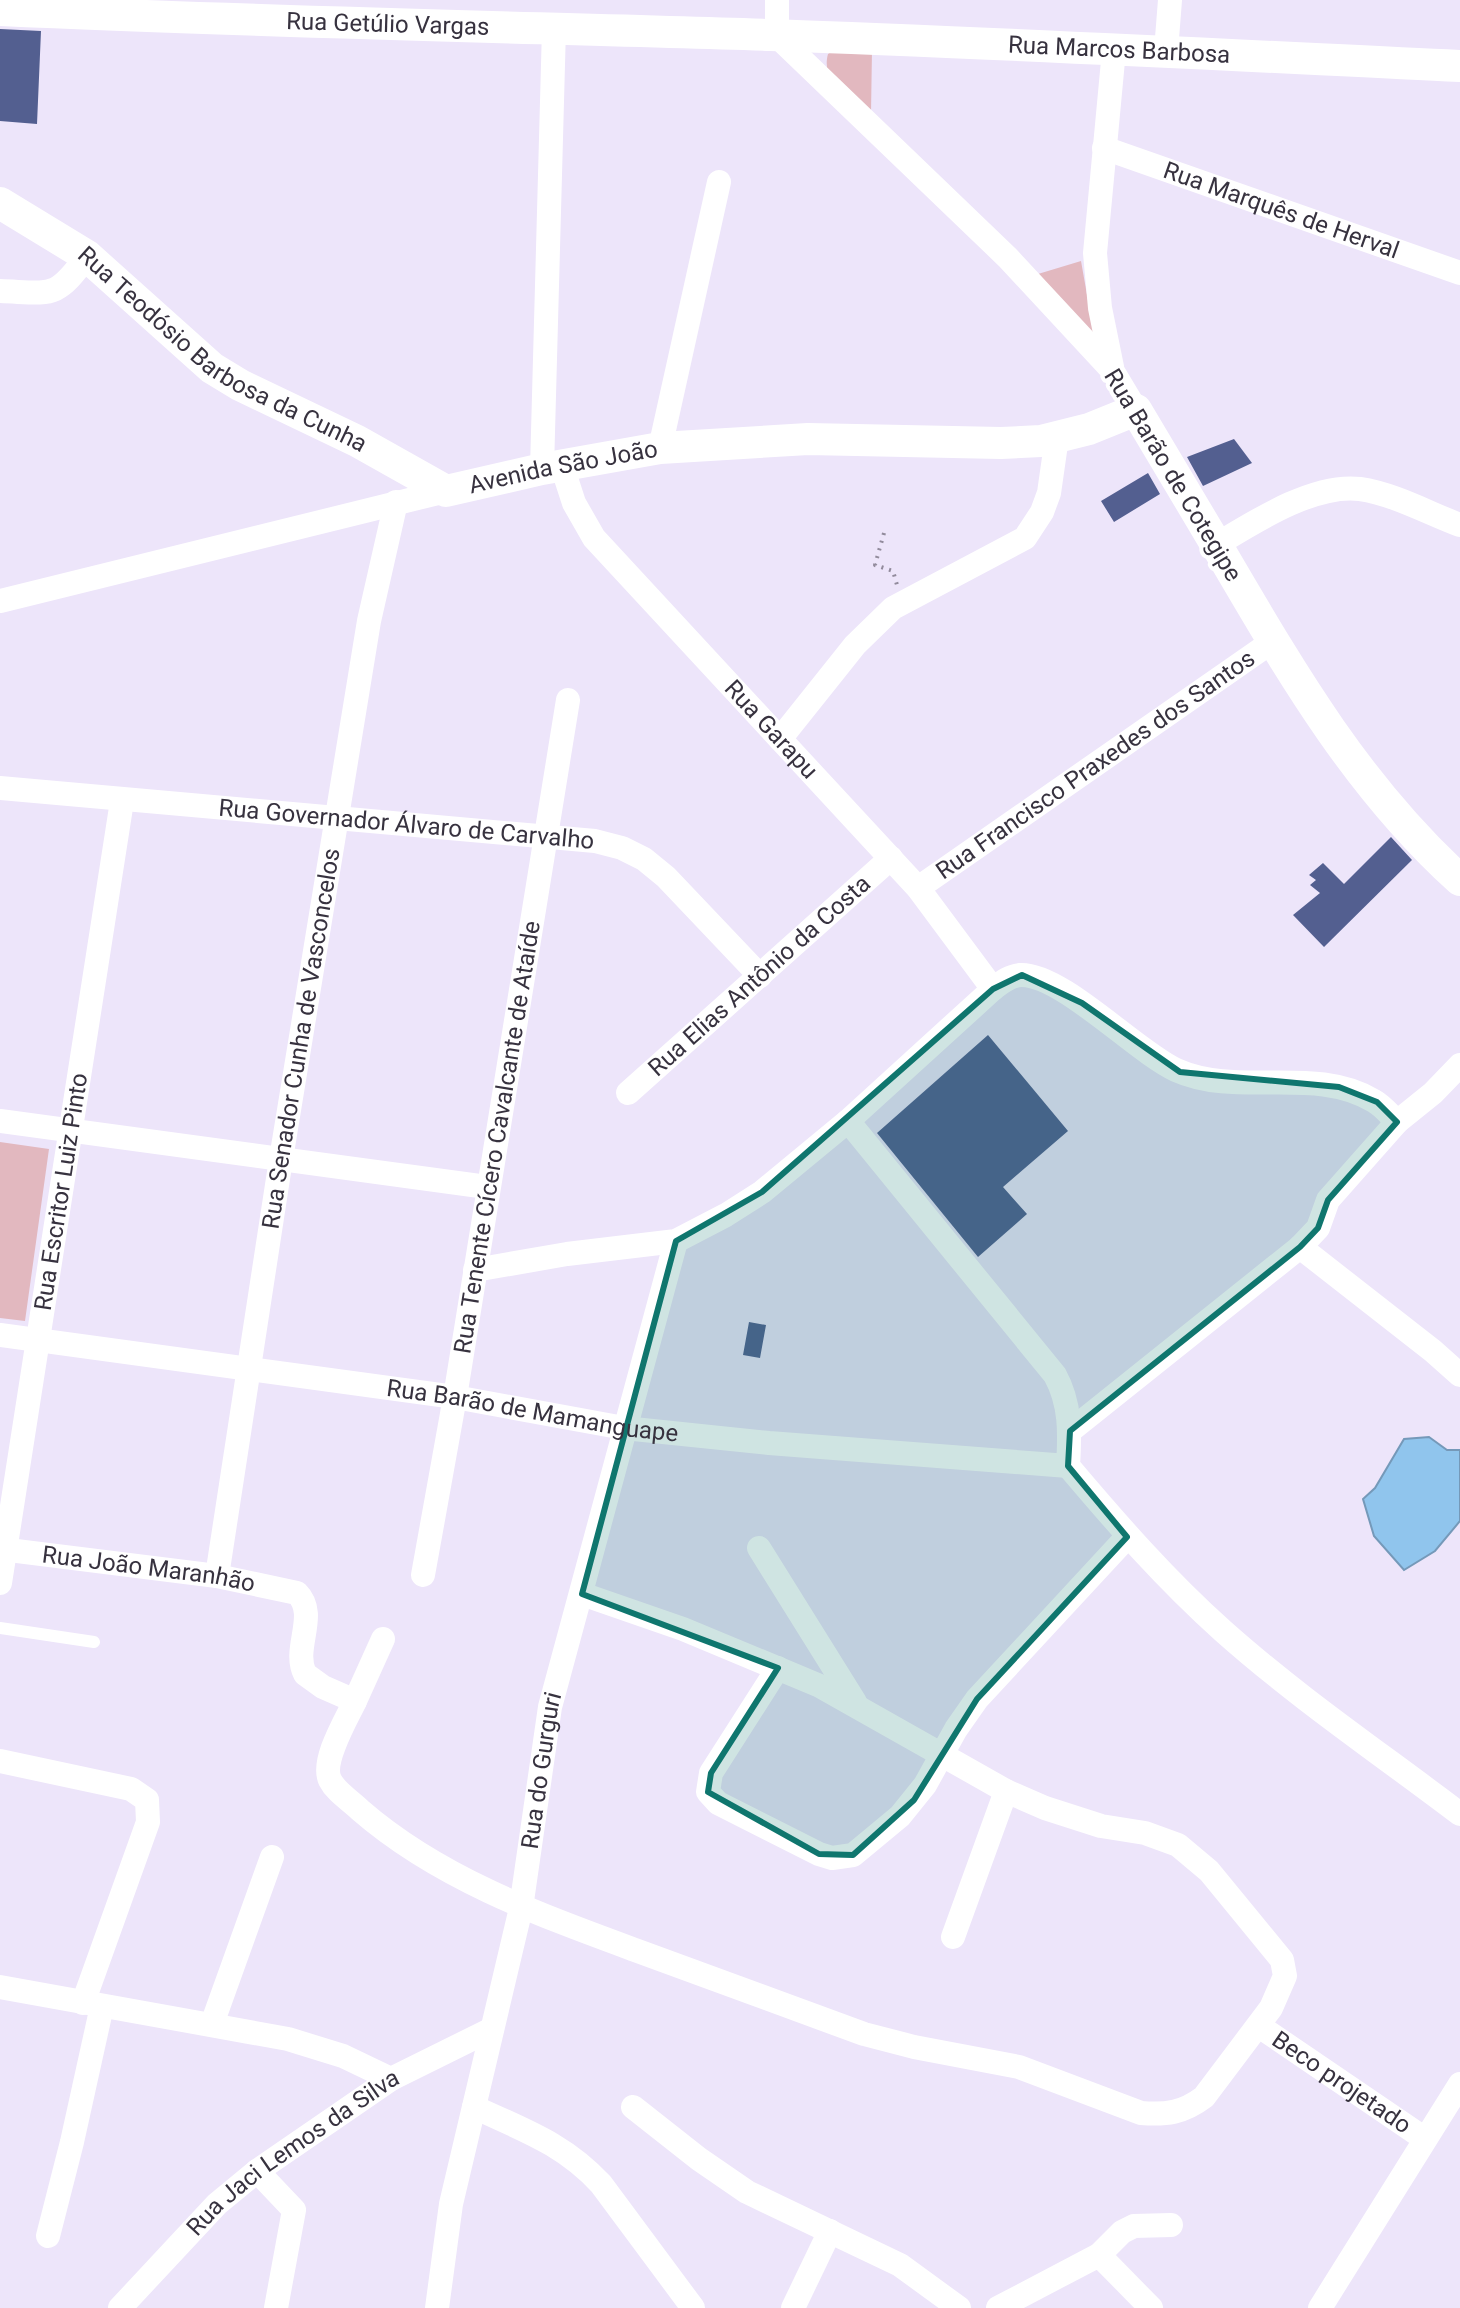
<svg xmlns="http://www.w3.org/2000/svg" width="1460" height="2308" font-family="Roboto,sans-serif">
	<rect width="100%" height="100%" fill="#ede5fa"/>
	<!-- green -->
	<path fill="#e2b8bf" d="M835,49L872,50L871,113C851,97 820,83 828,54Z
		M1081,261L1095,340L1038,274Z
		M0,1142L49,1149L25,1321L0,1318Z"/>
	<!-- water -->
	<path fill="#90c5ed" stroke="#7599b9" stroke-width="2" d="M1429,1437L1447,1450H1460V1521L1435,1551L1404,1570L1374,1536L1363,1499L1375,1488L1404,1439Z"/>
	<!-- building -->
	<path fill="#535f90" d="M0,29L41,31L37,124L0,121Z
		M1234,439L1252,463L1203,486L1187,457Z
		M1148,473L1160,494L1114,522L1101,501Z
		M1391,837L1412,860L1324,947L1293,915L1320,893L1310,885L1316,880L1309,875L1323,863L1344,884Z
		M988,1035L1068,1131L1003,1187L1027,1214L978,1257L877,1133Z
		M749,1322L766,1325L760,1358L743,1355Z"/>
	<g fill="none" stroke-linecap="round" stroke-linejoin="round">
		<!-- path -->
		<path stroke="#928b9c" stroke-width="4" stroke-dasharray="2 6" stroke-linecap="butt" d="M884,533L875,565L893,571L897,585"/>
		<!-- lane -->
		<path stroke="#fff" stroke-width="12" d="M0,1628L94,1642"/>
		<!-- street -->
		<g stroke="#fff" stroke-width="24">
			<path d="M777,0V36L1008,258L1112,370L1136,410"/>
			<path d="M1166,51L1170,0"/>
			<path id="s1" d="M1104,148L1460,273"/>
			<path d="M0,291C52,293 55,300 87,256"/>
			<path d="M1112,367L1100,308L1095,253L1114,50"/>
			<path d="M660,448L719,182"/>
			<path id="s2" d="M562,466L574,503L594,538L918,888L993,989"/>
			<path d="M542,469L554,28"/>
			<path d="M1216,545C1254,522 1314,483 1360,489C1394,494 1428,513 1460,525"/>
			<path d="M0,601L446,491"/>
			<path d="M780,739L855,645L893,608L1025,538L1042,512L1049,493L1057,437"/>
			<path id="s3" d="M0,788L595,841L622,848L644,859L666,877L760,976"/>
			<path id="s4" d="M918,888L1273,641"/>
			<path id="s5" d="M628,1093L891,858"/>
			<path d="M0,1121L487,1187"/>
			<path d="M848,1121L1055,1375C1071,1404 1070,1434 1068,1466C1117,1524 1166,1580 1223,1631C1297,1697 1381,1754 1460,1814"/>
			<path d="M1300,1247L1433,1351L1460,1375"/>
			<path d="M475,1270L567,1254L676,1241L726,1215L762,1192L848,1121L993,989C1001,983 1009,976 1020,975C1061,973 1135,1051 1176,1070C1238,1098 1315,1065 1374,1101C1383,1106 1390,1115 1397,1122"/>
			<path id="s6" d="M0,1335L455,1397L624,1428L769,1443L1068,1466"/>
			<path d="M1070,1431L1300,1247L1318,1228L1328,1200L1397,1122L1433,1093L1460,1065"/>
			<path d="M759,1548L855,1702"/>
			<path id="s7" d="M0,1549L217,1576L297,1593C319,1615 292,1648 305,1674L323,1687L355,1701C346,1720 321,1761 330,1780C336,1792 351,1801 360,1810C438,1878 540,1915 635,1950C712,1978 788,2006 864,2034L914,2047L1019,2067L1141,2113C1166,2115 1183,2113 1204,2097L1271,2008L1285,1976L1282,1960L1209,1871L1178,1845L1145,1833L1101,1826L1045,1808L1006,1791L820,1686L683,1629L582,1594"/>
			<path id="s8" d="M423,1575L455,1397L568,700"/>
			<path id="s9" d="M217,1576L281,1159L369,621L396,502"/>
			<path id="s10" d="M0,1583L122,801"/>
			<path d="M778,1668L711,1773L708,1792L718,1803L819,1854L832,1858L853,1855L900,1816L925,1785L956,1729L977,1699L1127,1537"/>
			<path d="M355,1701L383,1639"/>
			<path d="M0,1761L131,1789L147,1800L148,1822L83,2003"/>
			<path d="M953,1937L1006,1791"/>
			<path d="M0,1987L288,2039L343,2056L391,2079"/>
			<path d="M212,2024L272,1857"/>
			<path id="s11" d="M1259,2026L1425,2139"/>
			<path d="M474,2107C523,2130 563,2143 601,2184L693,2308"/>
			<path d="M633,2107L699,2159L747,2192L900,2265L959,2308"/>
			<path d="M257,2171L294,2210L276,2308"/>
			<path d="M48,2236L72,2142L102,2006"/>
			<path d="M1099,2255L1151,2308"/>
			<path id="s12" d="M120,2308L217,2204L257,2171L391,2079L492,2029"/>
			<path id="s13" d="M437,2308L451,2204L521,1908L550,1707L676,1241"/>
			<path d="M793,2308L830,2231"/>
			<path d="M998,2308L1099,2255L1122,2232L1134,2226L1171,2225"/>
			<path d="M1320,2308L1460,2084"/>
		</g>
		<!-- secondary -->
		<g stroke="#fff" stroke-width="32">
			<path id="s14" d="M0,10C257,22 514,27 771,35C1000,43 1230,55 1460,66"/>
			<path id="s15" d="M0,203L87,256L212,368L240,385L357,441L446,491L542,469L660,448L808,439L1001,443L1041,441L1089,429L1136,410C1163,455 1190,500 1217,546C1288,667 1355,785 1460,880"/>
		</g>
	</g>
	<!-- marked area -->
	<path fill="#0f766e" fill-opacity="0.2" stroke="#0f766e" stroke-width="6" stroke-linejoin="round" d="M1022,975L1082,1003L1180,1072L1339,1087L1377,1102L1397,1122L1328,1200L1318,1228L1300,1247L1070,1431L1068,1466L1127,1537L977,1699L914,1800L853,1855L819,1854L708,1792L711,1773L778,1668L582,1594L676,1241L762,1192L993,989Z"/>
	<g text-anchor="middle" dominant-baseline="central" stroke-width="8" stroke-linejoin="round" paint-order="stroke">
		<!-- street labels -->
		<g font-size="24" fill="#37323f" stroke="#fff">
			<text stroke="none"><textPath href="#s14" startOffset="388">Rua Getúlio Vargas</textPath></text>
			<text stroke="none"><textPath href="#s14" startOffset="1120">Rua Marcos Barbosa</textPath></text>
			<text stroke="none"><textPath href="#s1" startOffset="188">Rua Marquês de Herval</textPath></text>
			<text stroke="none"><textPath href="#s15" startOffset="268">Rua Teodósio Barbosa da Cunha</textPath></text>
			<text stroke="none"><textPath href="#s15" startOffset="654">Avenida São João</textPath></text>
			<text transform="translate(1173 475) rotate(59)">Rua Barão de Cotegipe</text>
			<text stroke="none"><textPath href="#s2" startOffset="340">Rua Garapu</textPath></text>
			<text stroke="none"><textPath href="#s4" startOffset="216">Rua Francisco Praxedes dos Santos</textPath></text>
			<text stroke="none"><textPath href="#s3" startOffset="408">Rua Governador Álvaro de Carvalho</textPath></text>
			<text stroke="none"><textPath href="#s5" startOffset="176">Rua Elias Antônio da Costa</textPath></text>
			<text stroke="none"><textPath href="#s9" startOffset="544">Rua Senador Cunha de Vasconcelos</textPath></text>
			<text stroke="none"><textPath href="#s8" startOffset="444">Rua Tenente Cícero Cavalcante de Ataíde</textPath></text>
			<text stroke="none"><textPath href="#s10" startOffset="396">Rua Escritor Luiz Pinto</textPath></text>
			<text stroke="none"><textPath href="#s6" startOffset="538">Rua Barão de Mamanguape</textPath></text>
			<text stroke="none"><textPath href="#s7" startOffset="150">Rua João Maranhão</textPath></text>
			<text stroke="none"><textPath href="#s13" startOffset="548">Rua do Gurguri</textPath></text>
			<text stroke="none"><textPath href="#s11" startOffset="100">Beco projetado</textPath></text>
			<text stroke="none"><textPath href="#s12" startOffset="234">Rua Jaci Lemos da Silva</textPath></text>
		</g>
	</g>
</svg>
